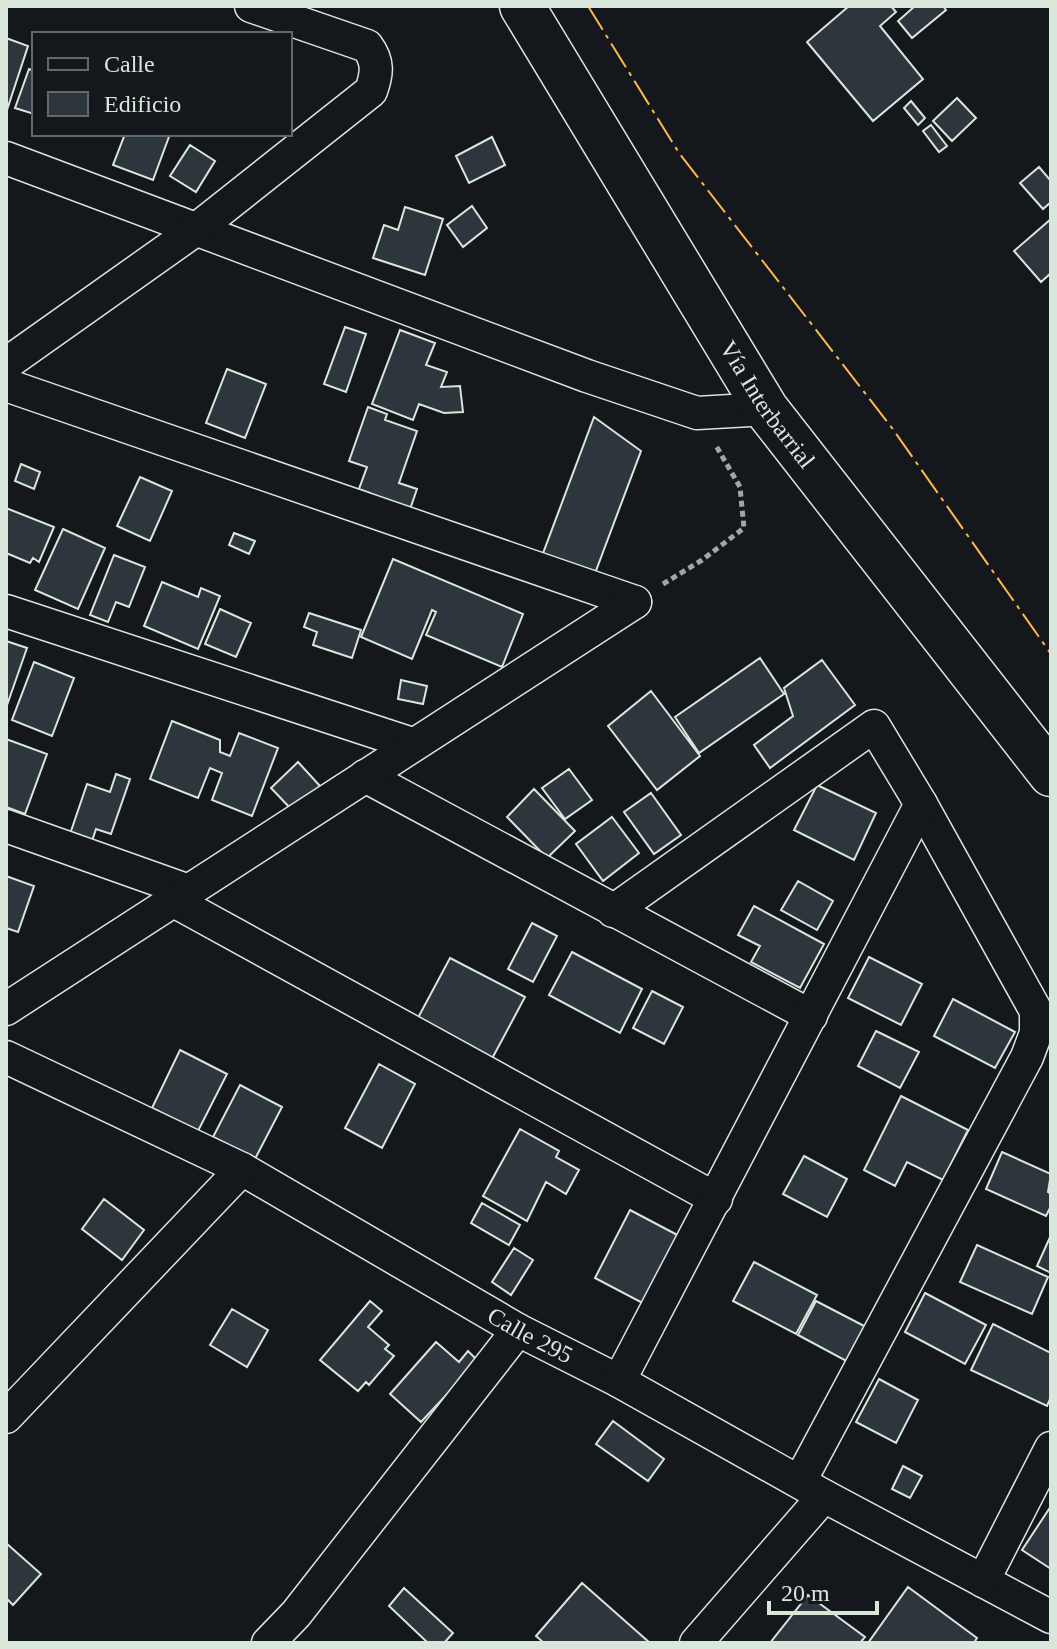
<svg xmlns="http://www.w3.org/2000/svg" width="1057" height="1649" font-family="'Times New Roman',serif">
	<rect width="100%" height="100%" fill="#14181c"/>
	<!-- building -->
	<path fill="#2c363c" stroke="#d8e6dc" stroke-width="2" d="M849,6H891L896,12L880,26L923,79L873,121L807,42Z
		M915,6H943L946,10L912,38L898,21Z
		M6,38L28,46L6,113Z
		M29,69L34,71V114L15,108Z
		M957,98L976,118L952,141L933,121Z
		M911,101L925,118L918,125L904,108Z
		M931,125L947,146L939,152L923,131Z
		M125,134H170L153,180L113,165Z
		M492,137L505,165L469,183L456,156Z
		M190,145L215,161L196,192L170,176Z
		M1039,167L1051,181V202L1043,209L1020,183Z
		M472,206L487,228L463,247L447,225Z
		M405,207L443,219L425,275L373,258L384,225L398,230Z
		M1051,219V273L1041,282L1014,251Z
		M345,327L366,334L346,392L324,384Z
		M400,330L435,343L426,365L447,372L441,387L460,386L463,412L444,413L419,404L413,420L372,404Z
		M227,369L266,384L245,438L206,423Z
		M368,407L387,414L385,420L417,431L399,483L417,489L406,521L365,506L370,493L359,489L367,467L349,461Z
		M594,417L641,451L591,584L539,564Z
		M21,464L40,472L34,489L15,481Z
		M140,477L172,491L150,541L117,526Z
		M6,508L54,527L39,562L33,558L30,563L6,553Z
		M63,529L105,548L78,609L35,590Z
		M234,533L255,541L249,554L229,545Z
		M114,555L145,567L129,607L116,602L108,622L90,615Z
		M393,559L523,614L502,667L426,635L436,612L432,610L412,659L361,637Z
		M162,582L198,597L201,588L220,596L198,649L144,626Z
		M220,609L251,623L236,657L205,644Z
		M309,613L361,630L352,658L313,645L317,632L304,627Z
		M6,641L27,648L6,708Z
		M760,658L784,694L699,753L675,717Z
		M822,660L855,705L770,768L754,745L793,716L784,688Z
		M34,662L74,678L52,736L12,720Z
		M401,680L427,686L423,704L398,699Z
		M651,691L700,756L657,790L608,726Z
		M172,721L220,740V752L230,756L239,733L278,748L252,816L212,800L222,773L210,768L198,798L150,779Z
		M6,739L47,754L25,814L6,807Z
		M298,762L320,786L293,811L271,788Z
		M569,769L592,800L565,819L542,788Z
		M116,774L130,779L111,834L96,829L92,841L70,834L87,784L110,792Z
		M817,785L876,813L854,860L794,830Z
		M534,789L575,831L547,858L507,817Z
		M651,793L681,835L654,854L624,812Z
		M612,817L639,853L603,881L576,844Z
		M6,876L34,886L18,932L6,928Z
		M798,881L833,901L817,930L781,910Z
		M754,906L824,944L800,988L751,962L760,946L738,935Z
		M532,923L557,936L533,982L508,969Z
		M572,952L642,989L620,1033L549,995Z
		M869,957L922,984L901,1025L848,998Z
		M450,958L525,997L487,1068L412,1029Z
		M652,991L683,1007L664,1044L633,1028Z
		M953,999L1015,1032L995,1068L934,1036Z
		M876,1031L919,1052L900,1088L858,1066Z
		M180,1050L227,1074L198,1131L152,1108Z
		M379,1064L415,1084L382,1148L345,1128Z
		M240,1085L282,1107L255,1159L213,1137Z
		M901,1096L968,1130L943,1180L907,1162L895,1186L864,1170Z
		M520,1129L559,1151L556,1157L579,1170L566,1194L546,1182L527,1221L483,1196Z
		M1002,1152L1051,1174L1048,1192L1051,1194V1206L1046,1216L986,1189Z
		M804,1156L847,1179L827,1217L783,1194Z
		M104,1199L144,1230L122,1260L82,1229Z
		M482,1203L520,1225L509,1245L471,1223Z
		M630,1210L685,1239L650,1307L595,1278Z
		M1051,1235V1273L1037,1266Z
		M977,1245L1048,1277L1032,1314L960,1282Z
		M514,1248L533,1260L511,1295L492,1282Z
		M754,1262L817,1295L796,1334L733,1301Z
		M925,1293L986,1325L965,1364L905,1332Z
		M370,1301L382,1311L368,1327L389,1345L385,1349L394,1356L369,1385L366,1382L358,1391L320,1360Z
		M816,1301L868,1328L850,1363L798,1335Z
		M232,1309L268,1330L247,1367L210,1345Z
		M993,1324L1051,1353V1397L1047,1406L971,1370Z
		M436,1342L459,1362L468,1351L480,1363L456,1397L450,1391L421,1422L390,1394Z
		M879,1379L918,1400L896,1443L856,1422Z
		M613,1421L664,1459L648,1481L596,1444Z
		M903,1466L922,1476L910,1498L892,1489Z
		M1051,1506V1569L1022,1550Z
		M6,1543L41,1574L13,1605L6,1598Z
		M582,1583L650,1643H544L536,1636Z
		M908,1587L977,1638L974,1643H868Z
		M404,1588L453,1633L444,1643H428L389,1606Z
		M808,1595L865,1637L860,1643H770Z"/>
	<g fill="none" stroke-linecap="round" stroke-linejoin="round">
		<!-- street casing -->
		<g stroke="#d8e6dc" stroke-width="35">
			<g id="street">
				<path d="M6,158L587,376L697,413L766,409"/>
				<path d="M6,364L198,228L371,91C377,74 379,62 367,46L251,6"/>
				<path d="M6,385L635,602"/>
				<path d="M6,611L412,744"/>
				<path d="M365,776L811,1016"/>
				<path d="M6,826L189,891"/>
				<path d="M174,901L716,1199"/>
				<path d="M613,911L874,726L921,804L1036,1011V1033L1027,1057L800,1481"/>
				<path d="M6,1009L635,602"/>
				<path id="s1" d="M6,1057L242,1169L518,1330L619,1381L824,1496L1051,1617"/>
				<path d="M619,1381L921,804"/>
				<path d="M6,1417L242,1169"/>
				<path d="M983,1581L1051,1448"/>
				<path d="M268,1643L296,1614L518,1330"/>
				<path d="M696,1643L824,1496"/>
			</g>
		</g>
		<!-- primary casing -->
		<g stroke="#d8e6dc" stroke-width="47">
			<g id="primary">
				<path id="s2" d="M522,6L766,409L1051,774"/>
			</g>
		</g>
		<!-- path -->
		<path stroke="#9da8a2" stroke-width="5" stroke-dasharray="6 4" stroke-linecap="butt" d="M663,584L702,560L744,528L740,487L715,444"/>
		<!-- street -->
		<use href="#street" stroke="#14181c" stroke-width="32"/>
		<!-- primary -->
		<use href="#primary" stroke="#14181c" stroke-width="44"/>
		<!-- power -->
		<path stroke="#ffb74d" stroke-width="2" stroke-dasharray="28 6 4 6" stroke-linecap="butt" d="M588,6L679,153L892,428L1051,654"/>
	</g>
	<g text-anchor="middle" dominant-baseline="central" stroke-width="6" stroke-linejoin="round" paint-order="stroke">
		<!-- street labels -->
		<g font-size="24" fill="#d8e6dc" stroke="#14181c">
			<text stroke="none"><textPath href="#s2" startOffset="468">Vía Interbarrial</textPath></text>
			<text stroke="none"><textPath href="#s1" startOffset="594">Calle 295</textPath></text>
		</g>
	</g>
	<!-- border -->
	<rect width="1057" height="1649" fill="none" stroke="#d8e6dc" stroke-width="16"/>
	<!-- legend -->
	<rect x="32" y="32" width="260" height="104" fill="#14181c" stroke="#626a69" stroke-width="2"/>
	<rect x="48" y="58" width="40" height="12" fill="#14181c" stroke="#626a69" stroke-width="2"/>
	<text x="104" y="72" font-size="24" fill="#d8e6dc">Calle</text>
	<rect x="48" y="92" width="40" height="24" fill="#2c363c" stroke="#626a69" stroke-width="2"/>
	<text x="104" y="112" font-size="24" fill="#d8e6dc">Edificio</text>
	<!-- scale -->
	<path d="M769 1601v12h108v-12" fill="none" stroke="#d8e6dc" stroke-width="4"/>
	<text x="781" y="1601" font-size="24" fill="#d8e6dc" stroke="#14181c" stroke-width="6" paint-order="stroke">20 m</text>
</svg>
